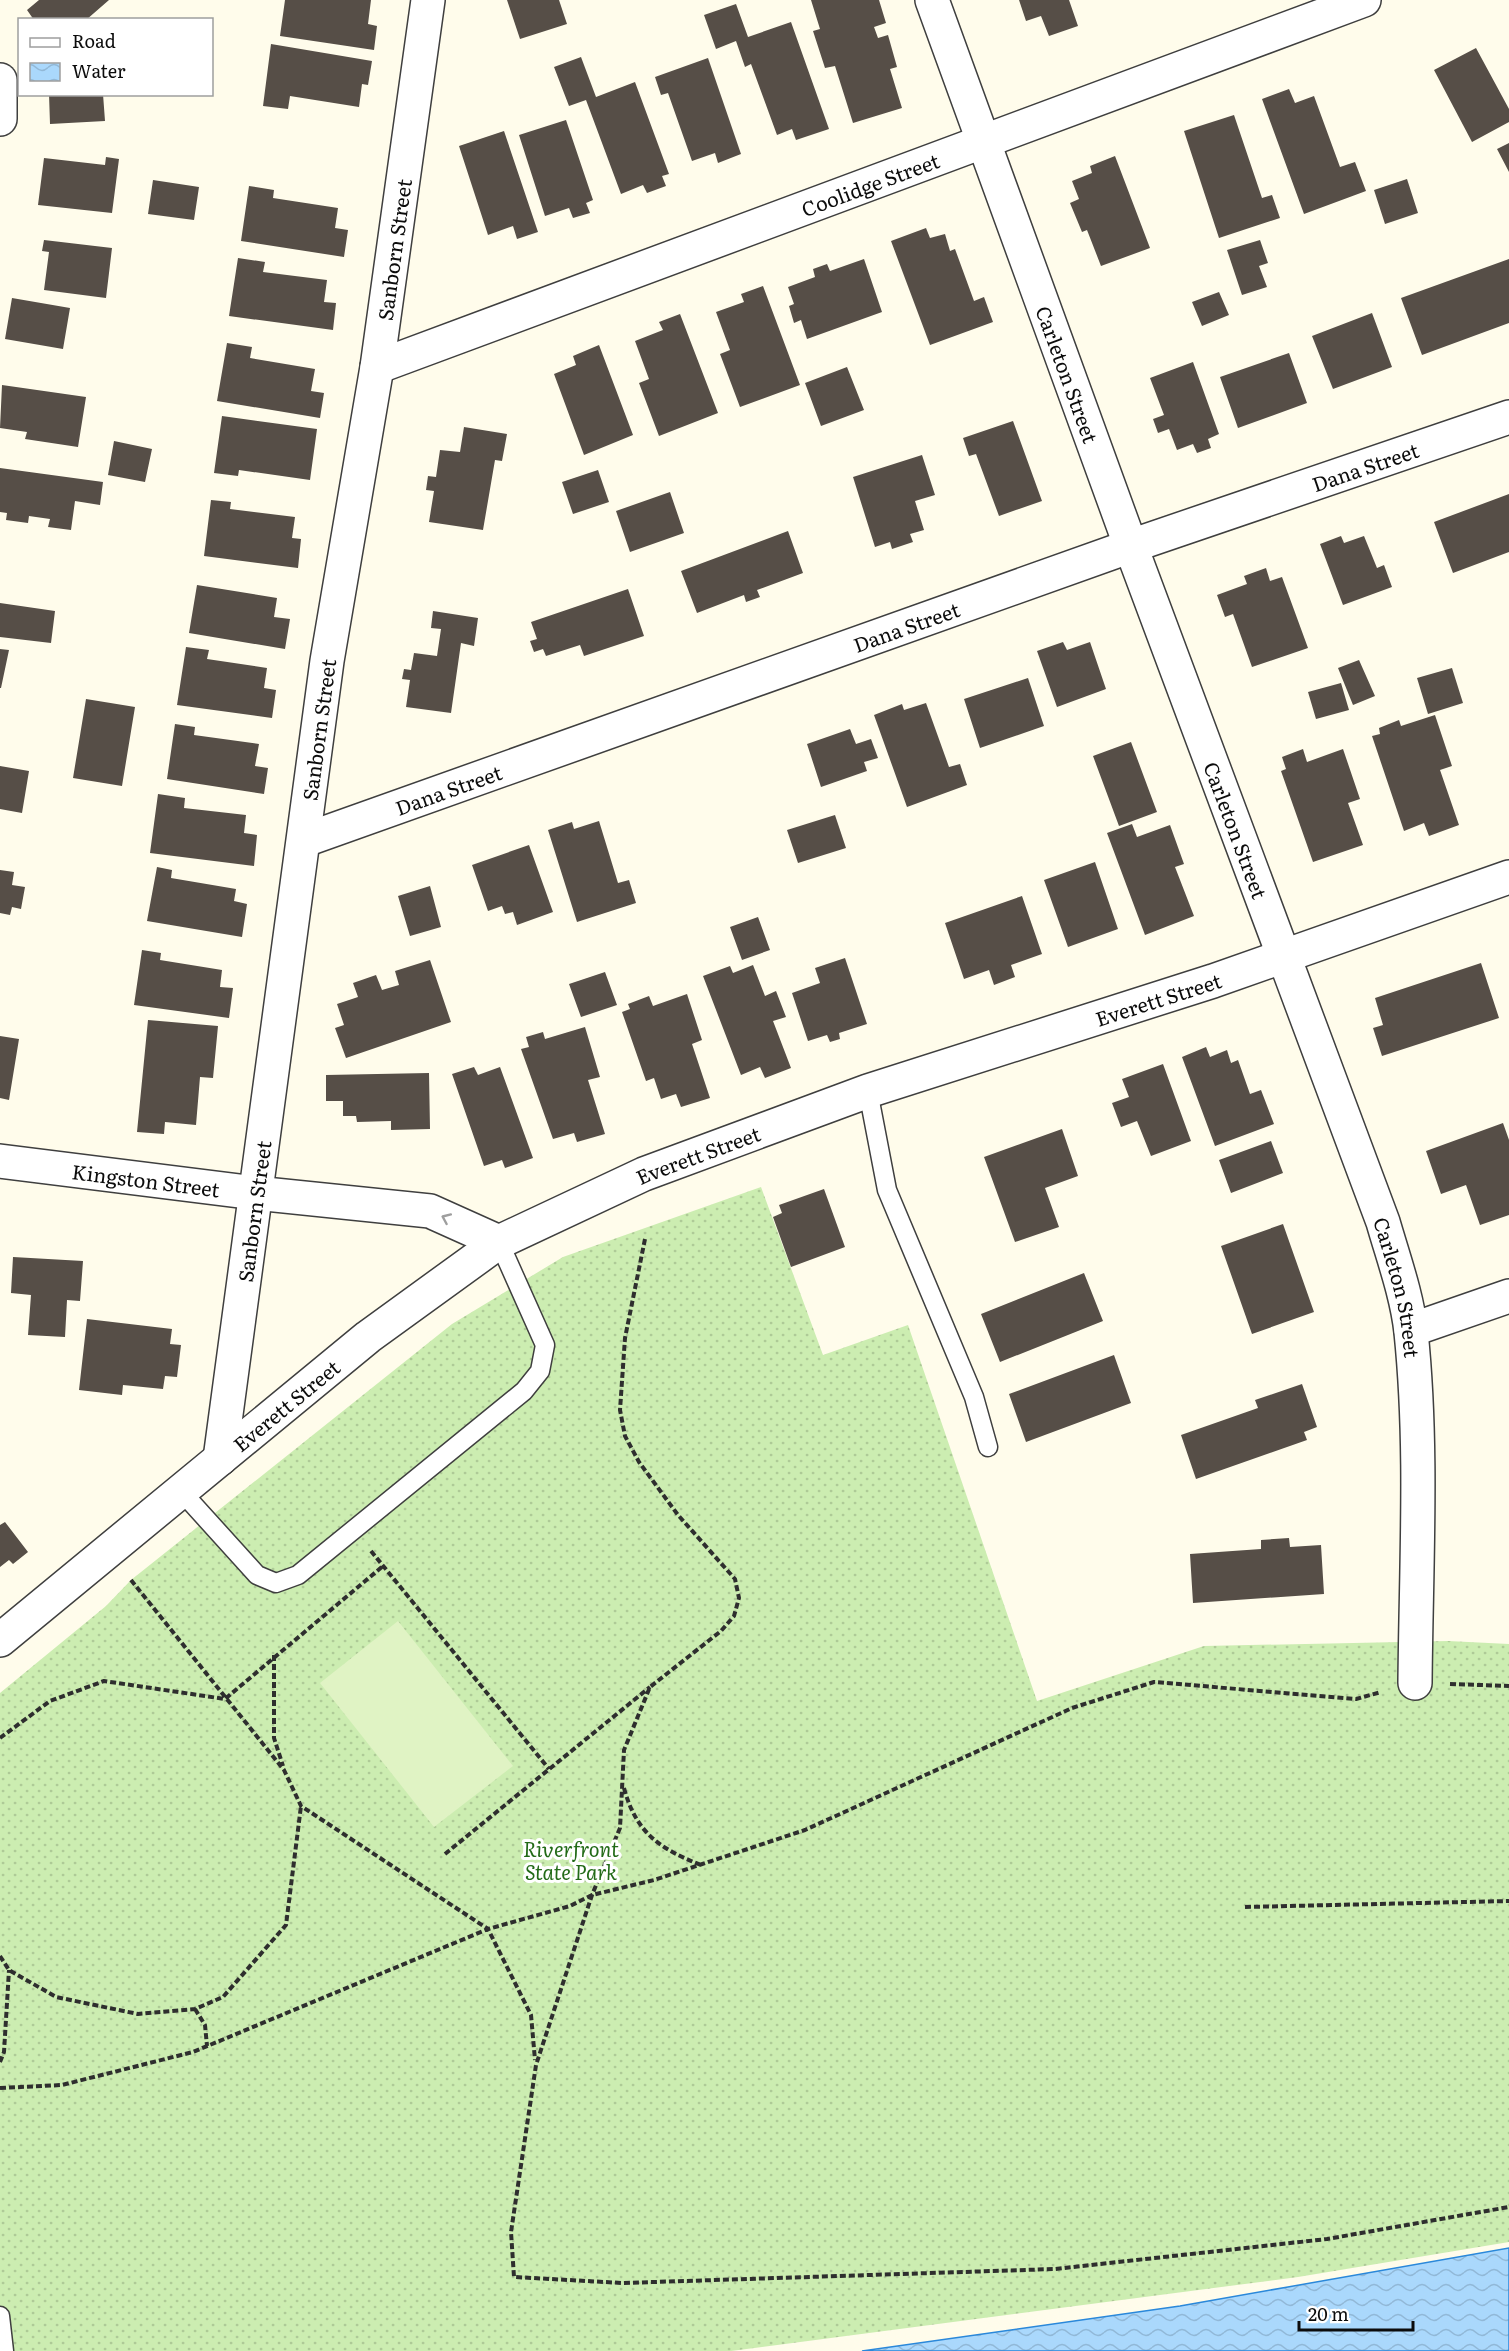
<svg xmlns="http://www.w3.org/2000/svg" width="1509" height="2351" font-family="Literata,serif">
	<defs>
		<pattern id="grass-dots" width="8" height="8" patternUnits="userSpaceOnUse" patternTransform="scale(1.5)"><rect width="8" height="8" fill="#ccedb1"/><path d="M2 2h.1M6 6h.1" fill="none" stroke="#aeca97" stroke-width="1.8" stroke-linecap="round"/></pattern>
		<pattern id="water-waves" width="16" height="10" patternUnits="userSpaceOnUse" patternTransform="scale(1.5)"><rect width="16" height="10" fill="#aad8fc"/><path d="M0 5q4-4 8 0t8 0" fill="none" stroke="#91b8d7"/></pattern>
	</defs>
	<rect width="100%" height="100%" fill="#fffceb"/>
	<!-- grass -->
	<path fill="url(#grass-dots)" d="M761,1187L823,1355L908,1325L1037,1701L1204,1646L1448,1641L1509,1644V2242L1298,2277L731,2351H0V1693L106,1606L131,1580L452,1324L563,1257Z"/>
	<!-- pitch -->
	<path fill="#e0f3c4" d="M398,1621L513,1766L434,1827L320,1683Z"/>
	<!-- water -->
	<path fill="url(#water-waves)" stroke="#2a88da" stroke-width="1.5" d="M1509,2248V2351H862L1180,2306Z"/>
	<!-- building -->
	<path fill="#564e47" d="M39,0H109L86,20H34L27,10Z
		M285,0H371L368,24L377,26L374,50L280,36Z
		M507,0H559L567,24L520,39Z
		M811,0H879L886,23L874,27L878,38L888,35L897,67L890,69L902,108L853,123L835,66L825,68L813,31L820,29Z
		M1019,0H1069L1078,26L1049,36L1041,16L1026,21Z
		M736,4L748,37L791,22L829,129L796,140L792,129L777,135L751,64L745,67L736,41L716,49L704,15Z
		M271,44L372,61L368,85L362,84L359,107L290,96L288,109L263,106Z
		M1476,48L1509,109V122L1472,142L1434,70Z
		M581,57L596,97L635,82L669,174L662,176L666,186L647,193L643,185L621,194L586,100L569,106L554,67Z
		M708,58L741,154L718,163L715,153L692,161L668,93L661,95L655,77Z
		M1289,89L1295,103L1314,96L1340,167L1355,162L1366,191L1304,214L1262,99Z
		M49,94H103L105,121L50,124Z
		M1234,115L1262,198L1272,195L1280,218L1219,238L1184,131Z
		M566,120L593,200L586,203L590,213L573,218L569,208L545,216L519,135Z
		M504,131L538,232L517,239L513,226L488,235L459,146Z
		M1509,143V172L1497,149Z
		M1115,156L1150,248L1101,266L1087,230L1082,232L1070,203L1079,199L1072,181L1092,173L1090,166Z
		M106,157L119,159L112,213L38,205L44,158L105,165Z
		M1407,179L1418,213L1385,224L1374,190Z
		M153,180L199,187L194,220L148,214Z
		M249,186L274,190L273,198L338,208L335,228L348,230L344,257L241,241Z
		M926,228L930,238L945,234L950,251L955,249L974,301L984,297L993,322L930,345L891,241Z
		M44,240L112,248L106,298L44,290L49,252L42,251Z
		M1260,240L1268,263L1259,266L1267,287L1242,295L1227,250Z
		M238,258L265,262L263,272L327,280L324,302L336,303L333,330L229,316Z
		M864,259L882,312L807,339L801,320L794,323L789,306L794,304L788,287L815,277L813,269L827,264L830,271Z
		M1509,259V323L1422,355L1401,298Z
		M763,286L800,385L740,407L720,354L730,350L716,312L744,302L741,294Z
		M1219,292L1229,315L1202,326L1192,302Z
		M12,298L70,308L63,349L5,339Z
		M1372,313L1392,367L1333,389L1312,336Z
		M680,314L718,413L659,436L639,383L649,379L635,341L663,330L659,322Z
		M227,343L252,347L250,358L315,369L311,391L324,393L320,418L217,401Z
		M599,345L633,435L584,455L554,374L576,365L573,356Z
		M1289,353L1307,403L1238,428L1220,377Z
		M1193,362L1219,434L1208,439L1211,448L1197,453L1193,444L1177,450L1169,429L1158,433L1153,419L1164,415L1150,378Z
		M847,367L864,410L821,426L805,383Z
		M2,385L86,397L78,447L25,439L27,432L0,428Z
		M222,416L317,429L310,480L239,470L238,476L214,473Z
		M1013,421L1042,501L999,516L976,454L969,456L963,438Z
		M464,427L507,434L502,461L495,460L483,530L429,522L434,491L426,490L428,476L436,477L440,450L460,452Z
		M114,441L152,449L145,482L108,475Z
		M922,455L935,495L915,501L924,530L910,534L913,542L892,549L890,542L875,547L853,477Z
		M0,468L103,482L100,505L75,501L71,530L48,527L50,519L29,516L28,523L6,520L7,513L0,512Z
		M598,470L609,502L573,514L562,482Z
		M670,492L684,533L630,552L616,511Z
		M1509,494V552L1453,573L1434,522Z
		M211,500L231,502L230,509L295,517L292,538L301,539L298,568L204,556Z
		M788,531L803,573L757,590L760,597L746,602L744,595L697,613L681,571Z
		M1341,536L1344,543L1364,536L1377,568L1384,565L1392,587L1343,605L1320,544Z
		M1266,568L1270,581L1282,577L1308,648L1252,667L1233,614L1225,617L1217,595L1247,584L1244,576Z
		M197,585L277,598L274,617L290,619L285,649L189,633Z
		M628,589L644,636L584,656L580,645L546,656L543,649L534,652L530,641L537,639L531,622Z
		M0,603L55,611L51,643L0,637Z
		M433,611L478,618L474,646L461,643L451,713L406,707L410,680L402,679L404,669L411,670L414,653L437,656L441,629L431,628Z
		M1063,642L1067,650L1090,642L1106,689L1057,707L1037,651Z
		M186,647L209,650L207,659L267,668L264,688L276,690L272,718L177,705Z
		M0,649L9,650L1,688H0Z
		M1359,660L1375,696L1353,705L1338,668Z
		M1452,668L1463,703L1428,714L1417,678Z
		M1028,678L1044,726L980,748L964,699Z
		M1341,683L1349,710L1316,719L1308,692Z
		M86,699L135,707L122,786L73,778Z
		M926,703L949,767L960,764L967,785L907,807L874,715L902,704L904,710Z
		M1435,715L1452,766L1440,770L1459,825L1429,836L1424,823L1404,831L1372,736L1380,734L1379,728L1399,720L1401,726Z
		M175,724L195,727L194,735L259,744L255,766L268,768L264,794L167,779Z
		M850,729L856,744L871,739L878,758L864,762L867,771L821,787L807,744Z
		M1131,742L1157,812L1119,826L1093,756Z
		M1303,749L1307,762L1343,749L1360,799L1348,803L1363,845L1313,862L1281,771L1286,769L1282,757Z
		M0,766L29,771L22,813L0,809Z
		M158,794L185,798L184,808L246,815L244,833L257,835L254,866L150,853Z
		M835,815L846,848L798,863L787,830Z
		M599,821L618,883L629,880L636,903L577,922L548,830L572,822L574,829Z
		M1132,824L1137,837L1170,825L1184,864L1175,867L1194,916L1145,935L1107,833Z
		M529,845L553,912L517,925L513,912L505,914L502,906L488,911L472,865Z
		M1095,862L1118,929L1068,947L1044,880Z
		M157,867L172,870L171,878L236,889L234,901L247,904L242,937L147,921Z
		M0,870L14,872L12,885L25,887L21,909L12,907L10,915L0,913Z
		M430,886L441,927L410,936L398,896Z
		M1022,896L1042,954L1011,965L1015,977L994,985L989,970L964,979L945,923Z
		M758,917L770,950L742,960L730,927Z
		M142,950L161,953L160,960L222,970L220,987L233,988L229,1018L134,1005Z
		M845,958L867,1024L839,1033L840,1039L830,1042L827,1035L808,1041L792,993L820,983L815,968Z
		M430,960L451,1022L346,1058L335,1028L344,1025L337,1004L358,997L353,983L376,975L382,990L399,985L395,971Z
		M1481,963L1499,1018L1382,1056L1373,1028L1383,1025L1375,998Z
		M753,965L765,996L776,991L786,1017L773,1021L791,1068L765,1078L760,1067L741,1075L703,976L730,966L733,973Z
		M605,972L617,1005L581,1017L569,984Z
		M687,994L702,1040L692,1044L710,1098L681,1107L676,1094L661,1099L654,1078L646,1081L622,1012L630,1009L628,1004L649,996L653,1006Z
		M148,1020L218,1026L213,1078L200,1077L196,1125L165,1122L164,1134L137,1132Z
		M585,1027L600,1077L588,1080L605,1134L577,1142L574,1133L553,1139L521,1049L529,1047L526,1037L543,1032L545,1039Z
		M0,1036L19,1039L9,1100L0,1098Z
		M1206,1047L1210,1057L1227,1050L1231,1063L1238,1060L1250,1094L1261,1090L1274,1124L1215,1146L1182,1057Z
		M1163,1064L1191,1141L1151,1156L1137,1121L1121,1127L1112,1103L1129,1097L1122,1079Z
		M474,1067L478,1075L500,1067L533,1158L505,1168L502,1160L484,1166L452,1074Z
		M429,1073L430,1129L391,1130V1121L357,1122L356,1116H343V1101H326V1075Z
		M1503,1123L1509,1140V1215L1480,1225L1466,1185L1441,1194L1426,1151Z
		M1062,1129L1078,1176L1045,1188L1059,1227L1015,1242L984,1157Z
		M1271,1141L1283,1173L1231,1193L1219,1160Z
		M824,1189L845,1247L791,1267L773,1217L782,1213L779,1205Z
		M1283,1224L1314,1312L1252,1334L1221,1246Z
		M13,1257L83,1261L80,1301L67,1300L65,1337L28,1335L31,1295L11,1293Z
		M1084,1273L1103,1321L1000,1362L981,1314Z
		M87,1319L172,1329L170,1344L181,1345L177,1377L165,1376L163,1389L123,1385L122,1395L79,1390Z
		M1114,1355L1131,1403L1026,1442L1009,1394Z
		M1302,1384L1317,1427L1304,1432L1307,1440L1196,1479L1181,1435L1258,1408L1255,1400Z
		M5,1522L28,1552L13,1564L9,1560L0,1567V1525Z
		M1289,1538L1290,1547L1321,1545L1324,1594L1193,1603L1190,1554L1261,1549V1540Z"/>
	<g fill="none" stroke-linecap="round" stroke-linejoin="round">
		<!-- lane casing -->
		<g stroke="#3f3f3f" stroke-width="21">
			<path id="lane" d="M868,1091L887,1190L974,1397L988,1447
				M181,1491L257,1575L276,1583L298,1575L524,1391L540,1371L545,1345L499,1242
				M0,2316L4,2351"/>
		</g>
		<!-- street casing -->
		<g stroke="#3f3f3f" stroke-width="36">
			<g id="street">
				<path id="s1" d="M932,0L1131,547L1383,1222C1393,1257 1407,1295 1411,1332C1423,1448 1416,1566 1415,1683"/>
				<path d="M0,80V119"/>
				<path id="s2" d="M377,367L1364,0"/>
				<path id="s3" d="M305,840L1128,547L1509,417"/>
				<path id="s4" d="M0,1161L255,1193L430,1211L499,1242"/>
				<path d="M1411,1330L1509,1296"/>
				<path id="s5" d="M220,1459L327,661L377,367L428,0"/>
				<path id="s6" d="M0,1640L368,1337L499,1242L644,1174L868,1091L1213,981L1509,877"/>
			</g>
		</g>
		<!-- path -->
		<path stroke="#2e2e2e" stroke-width="4" stroke-dasharray="6 3" stroke-linecap="butt" d="M645,1239L625,1338L620,1410L625,1436L639,1462L678,1515L735,1579L739,1598L734,1616L721,1631L650,1687L624,1750L620,1828L592,1895L536,2065L511,2232L514,2277L623,2283L1055,2269L1327,2239L1509,2207
			M371,1551L549,1769
			M131,1580L284,1770L301,1806L488,1929L531,2015L535,2060
			M274,1655V1738L283,1766
			M1450,1684L1509,1686
			M0,1738L50,1701L104,1681L225,1699L383,1566
			M624,1788C636,1833 660,1849 701,1865
			M445,1854L650,1687
			M1245,1907L1509,1901
			M0,1956L9,1970L56,1997L138,2014L195,2009L223,1997L286,1925L301,1806
			M195,2009L205,2025L207,2046
			M0,2062L4,2052L9,1970
			M0,2088L62,2085L193,2052L488,1929L570,1906L592,1895L654,1880L805,1830L1072,1708L1154,1682L1356,1699L1381,1692"/>
		<!-- lane -->
		<use href="#lane" stroke="#fff" stroke-width="18"/>
		<!-- street -->
		<use href="#street" stroke="#fff" stroke-width="33"/>
	</g>
	<!-- one-way arrows -->
	<defs><path id="oneway-chevron" d="M-2-3.5L2.5 0L-2 3.5" fill="none" stroke-width="1.6" stroke-linecap="round" stroke-linejoin="round" transform="scale(1.5)"/></defs>
	<use stroke="#9e9e9e" href="#oneway-chevron" transform="translate(446 1218) rotate(-156)"/>
	<g text-anchor="middle" dominant-baseline="central" stroke-width="6" stroke-linejoin="round" paint-order="stroke">
		<!-- street labels -->
		<g font-size="20" fill="#0c0c0c" stroke="#fff">
			<text stroke="none"><textPath href="#s2" startOffset="526">Coolidge Street</textPath></text>
			<text stroke="none"><textPath href="#s5" startOffset="1222">Sanborn Street</textPath></text>
			<text stroke="none"><textPath href="#s1" startOffset="398">Carleton Street</textPath></text>
			<text stroke="none"><textPath href="#s3" startOffset="1124">Dana Street</textPath></text>
			<text stroke="none"><textPath href="#s3" startOffset="638">Dana Street</textPath></text>
			<text stroke="none"><textPath href="#s5" startOffset="736">Sanborn Street</textPath></text>
			<text stroke="none"><textPath href="#s3" startOffset="152">Dana Street</textPath></text>
			<text stroke="none"><textPath href="#s1" startOffset="884">Carleton Street</textPath></text>
			<text stroke="none"><textPath href="#s6" startOffset="1342">Everett Street</textPath></text>
			<text stroke="none"><textPath href="#s6" startOffset="856">Everett Street</textPath></text>
			<text stroke="none"><textPath href="#s4" startOffset="147">Kingston Street</textPath></text>
			<text stroke="none"><textPath href="#s5" startOffset="250">Sanborn Street</textPath></text>
			<text stroke="none"><textPath href="#s1" startOffset="1370">Carleton Street</textPath></text>
			<text stroke="none"><textPath href="#s6" startOffset="370">Everett Street</textPath></text>
		</g>
		<!-- park labels -->
		<g font-size="20" font-style="italic" fill="#226a17" stroke="#fff">
			<text x="571" y="1848">Riverfront<tspan x="571" dy="23">State Park</tspan></text>
		</g>
	</g>
	<!-- legend -->
	<rect x="18" y="18" width="195" height="78" fill="#ffffff" stroke="#9e9e9e" stroke-width="1.5"/>
	<rect x="30" y="38" width="30" height="9" fill="#ffffff" stroke="#9e9e9e" stroke-width="1.5"/>
	<text x="72" y="48" font-size="18" fill="#0c0c0c">Road</text>
	<rect x="30" y="63" width="30" height="18" fill="url(#water-waves)" stroke="#9e9e9e" stroke-width="1.5"/>
	<text x="72" y="78" font-size="18" fill="#0c0c0c">Water</text>
	<!-- scale -->
	<path d="M1299 2321v9h114v-9" fill="none" stroke="#0c0c0c" stroke-width="3"/>
	<text x="1308" y="2321" font-size="18" fill="#0c0c0c" stroke="#ffffff" stroke-width="4.5" paint-order="stroke">20 m</text>
</svg>
